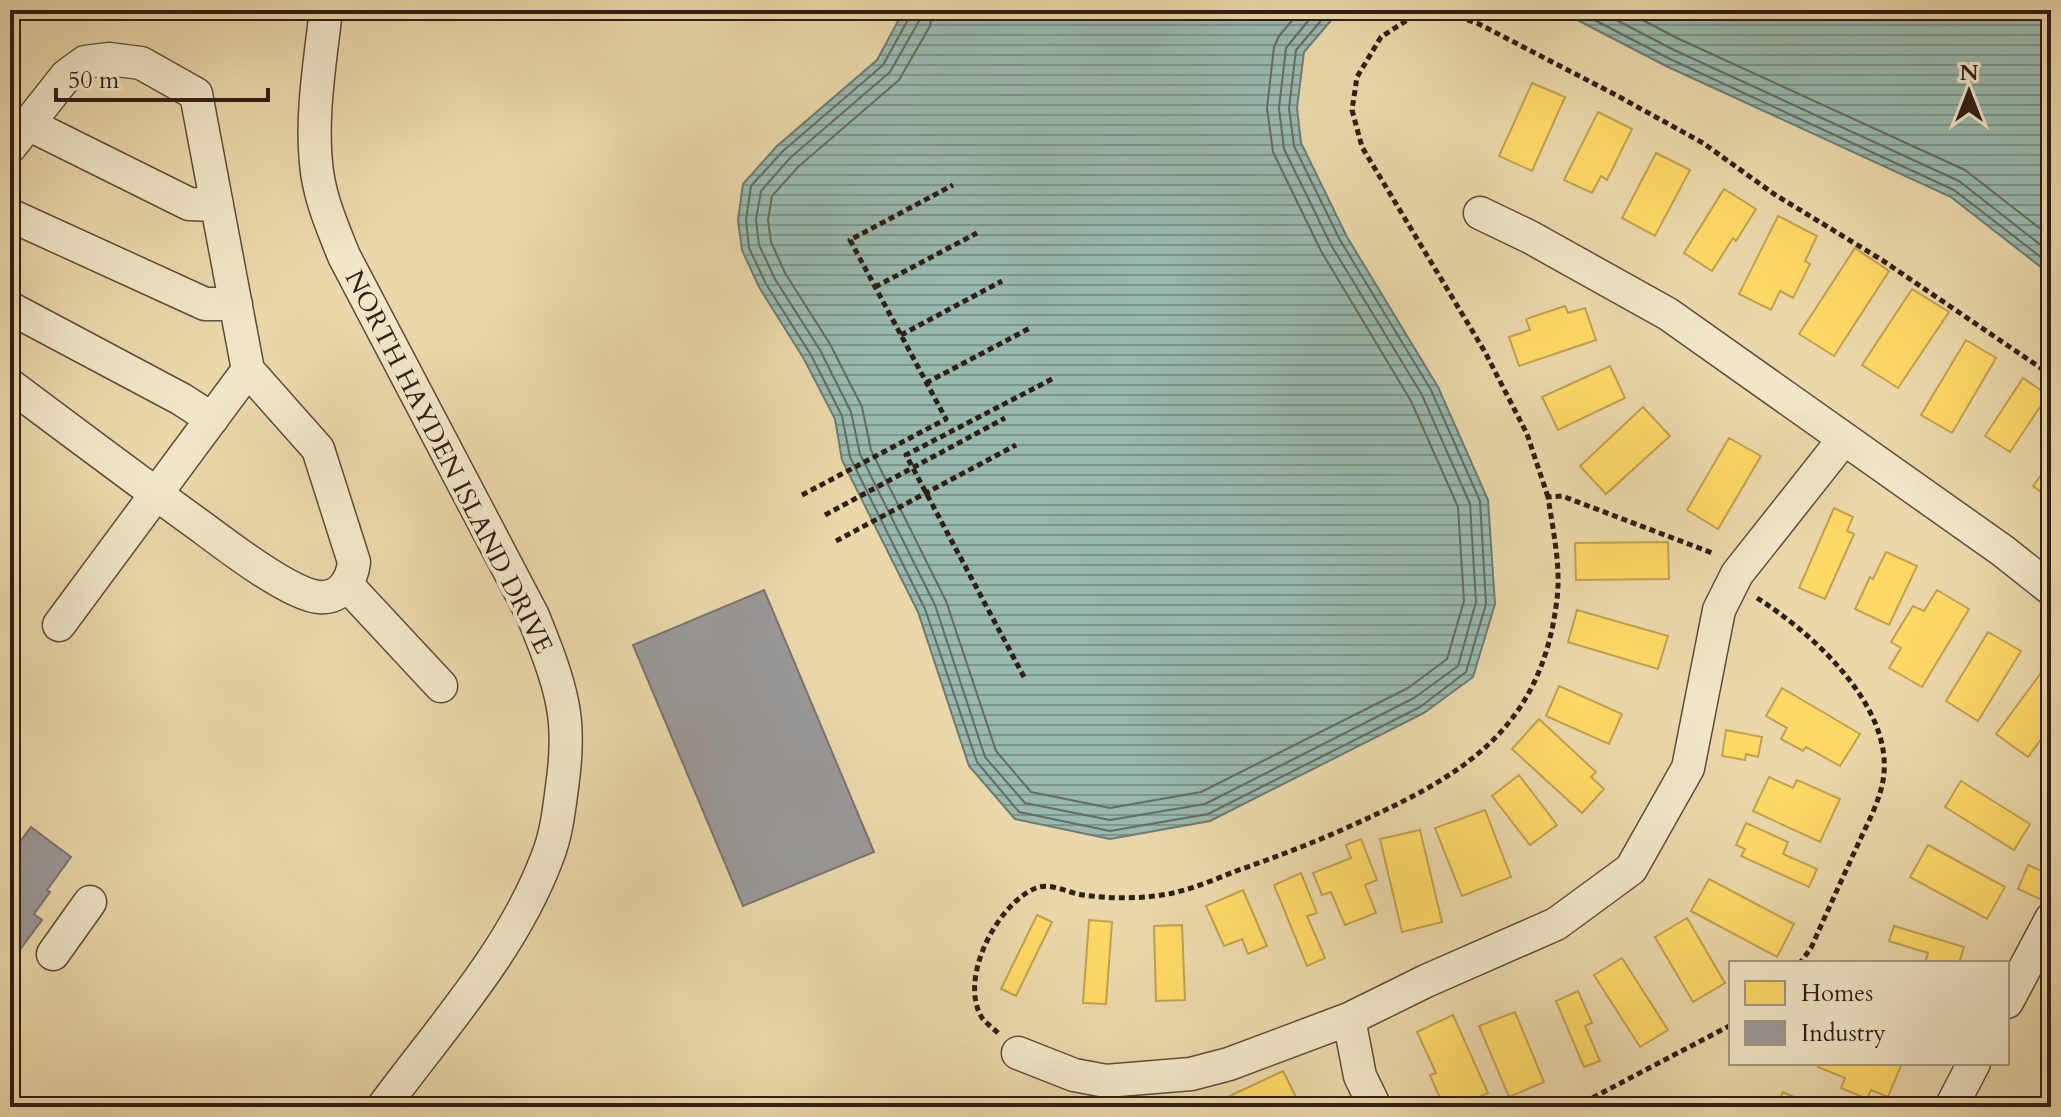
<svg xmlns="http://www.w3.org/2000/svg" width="2061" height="1117" font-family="Cardo,serif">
	<defs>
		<pattern id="water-rules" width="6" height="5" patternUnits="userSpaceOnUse" patternTransform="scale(2)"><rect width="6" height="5" fill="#99b9af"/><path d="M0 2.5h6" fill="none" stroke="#7d968d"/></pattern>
	</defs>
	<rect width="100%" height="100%" fill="#ead8aa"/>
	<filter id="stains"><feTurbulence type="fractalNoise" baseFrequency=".0025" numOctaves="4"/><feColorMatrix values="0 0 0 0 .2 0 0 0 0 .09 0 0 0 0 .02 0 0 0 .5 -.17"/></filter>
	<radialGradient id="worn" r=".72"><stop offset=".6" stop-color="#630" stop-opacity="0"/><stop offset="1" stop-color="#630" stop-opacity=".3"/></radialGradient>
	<!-- water -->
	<path fill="url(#water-rules)" stroke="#6f7b72" stroke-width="2" d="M904,10H1340L1304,52L1297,108L1301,143L1347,237L1438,387L1488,500L1495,604L1473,677L1424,713L1210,821L1110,839L1015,819L969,766L918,612L842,460L835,419L804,359L759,287L742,250L738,220L743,184L777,146L877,60Z
		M1558,10H2051V275L1951,197L1666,66Z"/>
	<!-- homes -->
	<path fill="#ffd966" stroke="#c1a14e" stroke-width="2" d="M1532,83L1565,97L1532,171L1499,156Z
		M1598,112L1632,129L1607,180L1601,176L1592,193L1564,180Z
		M1656,153L1690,170L1655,236L1622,218Z
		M1724,189L1756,209L1736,241L1733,238L1712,271L1684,253Z
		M1778,216L1817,236L1805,261L1810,264L1793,298L1780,291L1771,310L1739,294Z
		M1855,248L1889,271L1834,356L1799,334Z
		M1912,289L1949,312L1898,388L1862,365Z
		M1565,306L1568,313L1585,308L1596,340L1519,366L1509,337L1530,330L1526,319Z
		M1966,340L1996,358L1952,433L1921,415Z
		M1610,366L1625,398L1558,430L1542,397Z
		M2023,378L2048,395L2010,452L1985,436Z
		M1643,407L1670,436L1606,494L1580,466Z
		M1729,438L1761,456L1718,529L1687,510Z
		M2051,461V499L2033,486Z
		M1834,508L1853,517L1847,531L1854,534L1825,599L1799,588Z
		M1668,542L1669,579L1576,580L1575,543Z
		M1886,552L1917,566L1889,625L1855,609L1870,577L1873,579Z
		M1937,590L1969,609L1922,687L1889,668L1901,648L1891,642L1913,606L1924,611Z
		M1577,610L1668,636L1658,669L1568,642Z
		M1988,632L2021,651L1978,721L1946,701Z
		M2049,662L2051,726L2028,757L1996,734Z
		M1559,686L1622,714L1609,744L1546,716Z
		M1782,688L1860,734L1840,766L1806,747L1803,751L1781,739L1787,728L1766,716Z
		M1539,719L1596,772L1591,777L1604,789L1582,813L1512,749Z
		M1726,730L1762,737L1758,757L1746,754L1745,760L1722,756Z
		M1519,775L1557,825L1530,845L1492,796Z
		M1769,777L1793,788L1797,780L1840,799L1820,842L1753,811Z
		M1961,781L2030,824L2014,850L1945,807Z
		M1485,810L1511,877L1462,896L1435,828Z
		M1746,823L1788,842L1783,854L1817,869L1809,887L1741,856L1745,849L1736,845Z
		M1420,830L1442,922L1402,932L1380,839Z
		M1361,839L1377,880L1365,885L1376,913L1345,925L1331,892L1322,895L1313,873L1351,858L1346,845Z
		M1928,845L2005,887L1987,919L1910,877Z
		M2028,865L2051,875V892L2047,902L2018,889Z
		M1301,873L1317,913L1307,916L1325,958L1307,966L1274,885Z
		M1709,879L1794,924L1777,957L1691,911Z
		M1243,890L1267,946L1248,954L1242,939L1224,946L1206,906Z
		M1037,915L1052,922L1016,996L1001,989Z
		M1687,918L1725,983L1693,1002L1655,937Z
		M1089,920L1112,922L1106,1004L1083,1003Z
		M1182,925L1185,1000L1156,1001L1154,926Z
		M1894,926L1964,947L1959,963H1925L1928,953L1889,941Z
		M1622,958L1668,1030L1640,1047L1594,975Z
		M1578,991L1592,1023L1585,1026L1600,1061L1584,1067L1556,1001Z
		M1515,1012L1544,1082L1509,1097L1479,1026Z
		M1453,1015L1488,1093L1458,1107H1444L1430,1075L1436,1073L1417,1032Z
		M1820,1063H1902L1888,1097L1871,1090L1867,1099L1841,1088L1845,1078L1818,1067Z
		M1283,1071L1298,1101L1286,1107H1224L1221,1100Z
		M1783,1092L1815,1107H1776Z"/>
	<!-- industry -->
	<path fill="#999" stroke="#7a7472" stroke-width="2" d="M764,590L874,852L743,906L633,645Z
		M31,827L71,857L47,890L50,892L34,914L42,920L10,963V855Z"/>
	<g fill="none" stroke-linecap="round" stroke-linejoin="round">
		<!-- shore -->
		<path stroke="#656c62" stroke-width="2" d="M911,10L910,16L883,65L783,151L751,186L746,220L749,248L766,284L811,355L842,416L850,457L925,609L977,762L1019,812L1110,831L1208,814L1420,707L1466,672L1486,604L1480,501L1431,390L1340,240L1294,146L1289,108L1296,50L1330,10
			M921,10L919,21L890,72L790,158L761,191L756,220L759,245L775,279L820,350L851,412L860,454L935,605L985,757L1025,803L1110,820L1205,804L1414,698L1458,666L1476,602L1470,504L1422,395L1331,245L1284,149L1279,108L1286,48L1317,10
			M933,10L930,26L899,80L798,167L772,196L768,220L771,242L785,273L830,344L862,407L871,450L946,601L996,751L1031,792L1110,808L1201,792L1408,688L1447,659L1464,601L1458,507L1411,401L1321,251L1273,152L1267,108L1274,47L1279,36L1301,10
			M1575,10L1670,59L1954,190L2051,265
			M1597,10L1674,50L1959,181L2051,253
			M1623,10L1679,39L1965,170L2051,237"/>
		<!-- minor casing -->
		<g stroke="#5f4c3b" stroke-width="35">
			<path id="minor" d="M326,10C320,63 310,119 317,172C321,201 333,229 344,256L533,616C544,644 556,672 562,702C568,729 566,759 562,787C559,811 556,836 547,858C512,951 441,1028 383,1107
				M28,124L189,204L217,205
				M10,147L66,76L85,62L109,59L141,63L196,94L248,370L318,449L354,562C352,580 341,599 319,597C291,595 227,546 203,528C138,481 74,433 10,385
				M1480,213L1530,237L1668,314L2003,551L2051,589
				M10,215L205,304H236
				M10,308L181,399L212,419
				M347,585L441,686
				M59,625L248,370
				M53,954L90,902
				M2007,1002L2051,919
				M1349,1019L1360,1076L1375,1107
				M1018,1053L1074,1075L1106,1081L1191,1074L1229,1064L1349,1019L1426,981L1556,924L1631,869L1688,768L1719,610L1737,574L1843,440
				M1951,1107L1974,1063"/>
		</g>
		<!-- path -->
		<path stroke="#311e16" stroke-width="5" stroke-dasharray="6 4" stroke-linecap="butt" d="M875,287L977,233
			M901,335L1002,281
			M926,383L1030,328
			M802,495L946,419L850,240L953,185
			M1548,497L1527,434L1485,352L1362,147L1352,110L1357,77L1381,37L1409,19L1441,11L1479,24L1614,94L1703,143L1774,194L1882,260L2051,375
			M825,515L1005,418
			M836,541L1016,445
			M1757,598C1811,632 1890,703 1884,773C1882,797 1869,820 1859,842C1843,877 1827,912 1811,948L1800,963
			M1024,677L906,455L1054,378
			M998,1033C993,1028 984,1022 981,1016C959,977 998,903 1036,888C1051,882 1068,893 1083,895C1112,899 1145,899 1173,893C1195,888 1216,879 1236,871C1273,858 1308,845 1344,829C1456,779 1541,735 1557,599C1561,566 1553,530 1548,497L1562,496L1715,554
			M1575,1107L1731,1025"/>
		<!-- minor -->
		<use href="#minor" stroke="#f1e6c8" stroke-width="32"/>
	</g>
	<g text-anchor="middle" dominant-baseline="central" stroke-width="8" stroke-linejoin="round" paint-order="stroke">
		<!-- street labels -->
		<g font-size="26" fill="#311e16" stroke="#f1e6c8">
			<text transform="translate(449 462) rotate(63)">NORTH HAYDEN ISLAND DRIVE</text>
		</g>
	</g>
	<!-- margin -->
	<rect width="2061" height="1117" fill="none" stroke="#ead8aa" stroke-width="40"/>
	<rect x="12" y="12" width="2037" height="1093" fill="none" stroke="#311e16" stroke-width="4"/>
	<rect x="20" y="20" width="2021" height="1077" fill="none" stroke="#311e16" stroke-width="2"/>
	<!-- legend -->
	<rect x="1729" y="961" width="280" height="104" fill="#f1e6c8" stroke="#a49681" stroke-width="2"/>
	<rect x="1745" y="981" width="40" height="24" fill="#ffd966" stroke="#a49681" stroke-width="2"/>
	<text x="1801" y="1001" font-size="24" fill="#311e16">Homes</text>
	<rect x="1745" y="1021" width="40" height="24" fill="#999999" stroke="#a49681" stroke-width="2"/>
	<text x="1801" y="1041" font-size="24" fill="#311e16">Industry</text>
	<!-- north arrow -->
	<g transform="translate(1969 92)" stroke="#f1e6c8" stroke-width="6" paint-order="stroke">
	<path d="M0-6L14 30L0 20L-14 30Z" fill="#311e16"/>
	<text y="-12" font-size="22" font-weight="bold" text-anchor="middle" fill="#311e16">N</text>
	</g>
	<!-- scale -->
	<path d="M56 88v12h212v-12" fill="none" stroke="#311e16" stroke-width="4"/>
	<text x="68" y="88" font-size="24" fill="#311e16" stroke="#f1e6c8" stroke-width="6" paint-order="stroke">50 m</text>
	<rect width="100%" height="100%" filter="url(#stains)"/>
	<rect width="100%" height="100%" fill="url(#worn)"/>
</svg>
